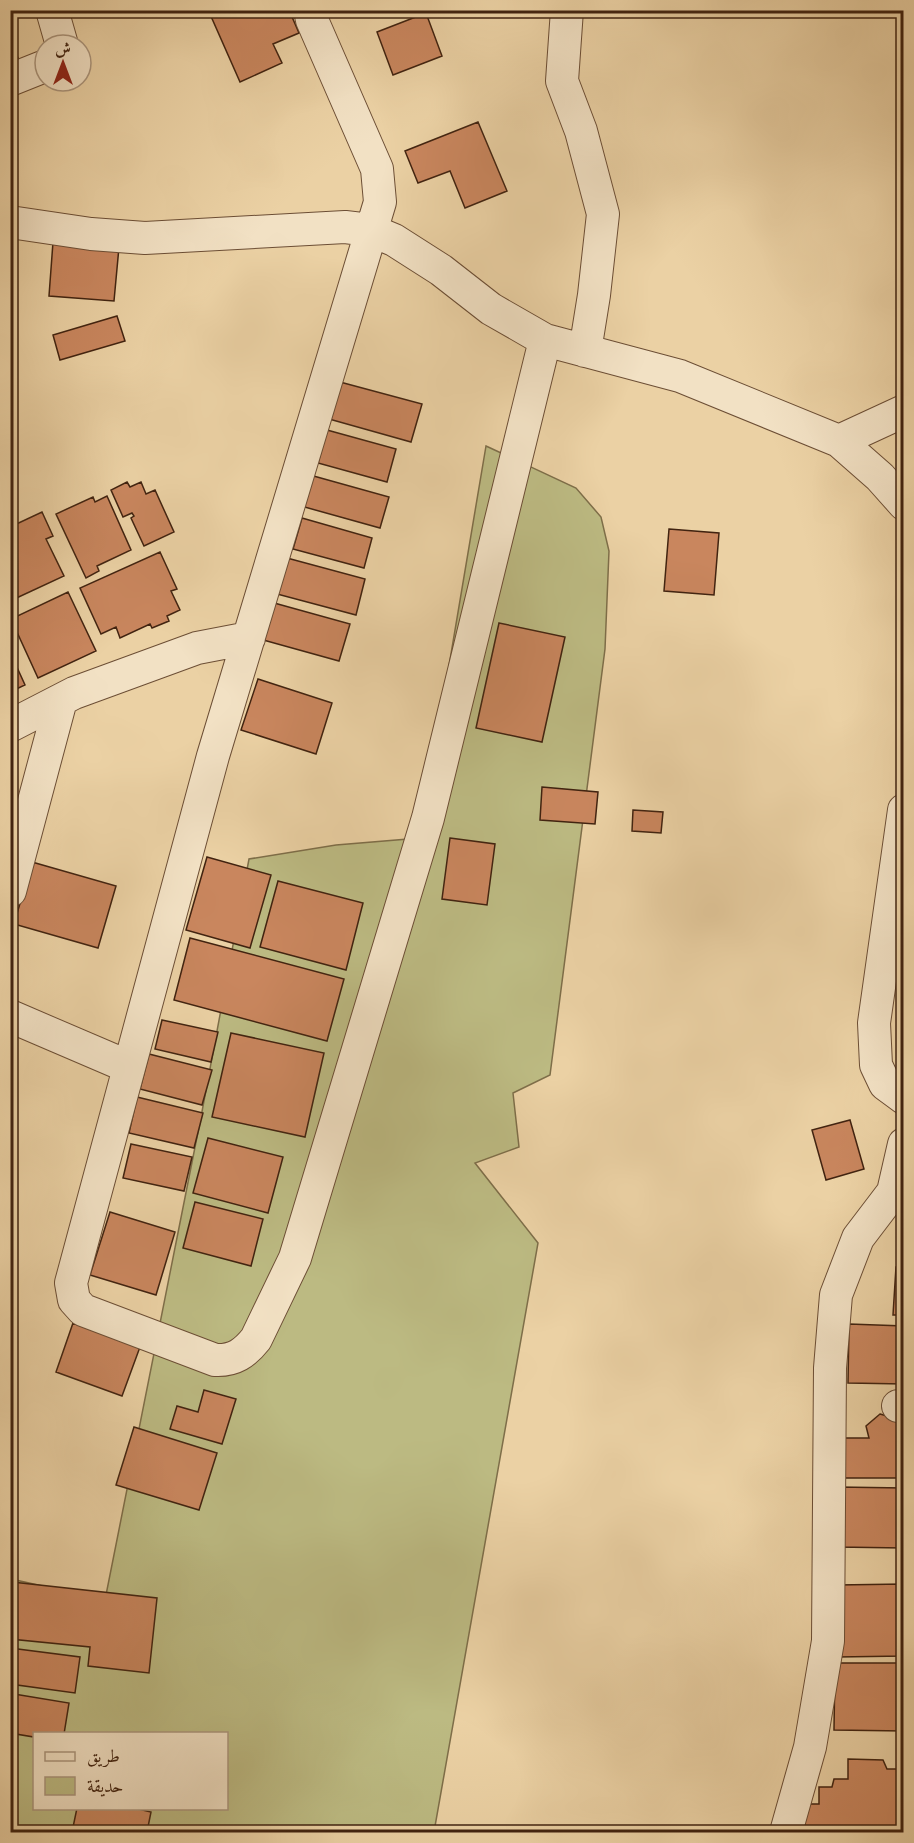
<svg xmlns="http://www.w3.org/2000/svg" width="914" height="1843" font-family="'Libre Caslon Text',Amiri,serif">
	<rect width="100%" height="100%" fill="#ebd1a4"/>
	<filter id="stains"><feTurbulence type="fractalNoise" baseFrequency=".00333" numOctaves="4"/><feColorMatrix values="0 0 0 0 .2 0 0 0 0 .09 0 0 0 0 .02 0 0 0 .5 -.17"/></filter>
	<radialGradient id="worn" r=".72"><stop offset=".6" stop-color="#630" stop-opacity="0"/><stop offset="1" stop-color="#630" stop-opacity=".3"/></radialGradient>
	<!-- green -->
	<path fill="#bcba82" stroke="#7e6e49" stroke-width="1.5" fill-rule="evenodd" d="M486,446L576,488L601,517L609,551L605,649L550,1075L513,1093L519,1147L475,1163L538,1243L434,1832H11V1579L105,1600L201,1117L249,859L336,845L420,838ZM34,1734H226V1808H34Z"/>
	<!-- building -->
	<path fill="#c9865e" stroke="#412310" stroke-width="1.5" d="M218,10H289L299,33L273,44L282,63L240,82L210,14Z
		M426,13L442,56L393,75L377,32Z
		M10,40L18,58L10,62Z
		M478,122L507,191L465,208L450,171L418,183L405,151Z
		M53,242L119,247L114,301L49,296Z
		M117,316L125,341L60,360L53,335Z
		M340,382L422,404L411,442L329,419Z
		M327,430L396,449L387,482L318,463Z
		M310,475L389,497L380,528L301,506Z
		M127,482L130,487L141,482L146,494L155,490L174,532L144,546L131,518L134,516L132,513L123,517L111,490Z
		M107,496L131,550L97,566L99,571L86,578L56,514L93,497L95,502Z
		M42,512L53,536L46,539L64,576L10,601V527Z
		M302,518L372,538L364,568L293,549Z
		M669,529L719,533L714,595L664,591Z
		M160,552L177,589L171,591L180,610L167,616L169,621L152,628L150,624L120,638L116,627L101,634L80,588Z
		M287,558L365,579L356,615L277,594Z
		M68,592L96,651L38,678L11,619Z
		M267,601L350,624L339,661L256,638Z
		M499,623L565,637L542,742L476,728Z
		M10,652L25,685L10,692Z
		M258,679L332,703L316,754L241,730Z
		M542,787L598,792L595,824L540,820Z
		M633,810L663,812L661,833L632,831Z
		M450,838L495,844L487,905L442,899Z
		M207,857L271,875L250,948L186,930Z
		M32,862L116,886L98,948L14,924Z
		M278,881L363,903L346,970L260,947Z
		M904,930V984L889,963L897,931Z
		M190,938L344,979L327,1041L174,1000Z
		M162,1020L218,1032L211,1062L155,1049Z
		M231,1033L324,1053L305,1137L212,1117Z
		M149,1054L212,1070L202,1105L140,1089Z
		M137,1097L203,1113L194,1148L129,1133Z
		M850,1120L864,1169L826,1180L812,1130Z
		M208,1138L283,1157L268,1213L193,1193Z
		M131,1144L192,1157L184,1191L123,1178Z
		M195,1202L263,1219L251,1266L183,1248Z
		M110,1212L175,1232L156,1295L90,1275Z
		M896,1267H904V1315H893Z
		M73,1323L140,1347L122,1396L56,1372Z
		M849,1324L904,1326V1384L848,1383Z
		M204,1390L236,1399L222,1444L170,1429L177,1406L198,1412Z
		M880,1414L894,1418L904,1426L900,1438L904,1446V1478H839V1438H869L866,1426Z
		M134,1427L217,1453L199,1510L116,1485Z
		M837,1487L904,1488V1548L836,1547Z
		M12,1582L157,1598L149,1673L88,1666L90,1647L10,1639Z
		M904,1584V1656L837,1657V1585Z
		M10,1648L80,1657L75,1693L10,1684Z
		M835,1663H904V1731L834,1730Z
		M14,1694L69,1703L64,1734H34V1737L10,1733V1714Z
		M848,1759L883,1760L887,1769H904V1832L800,1831L801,1804H819V1787H832L834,1779H848Z
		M77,1808H134L151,1812L147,1832H72Z"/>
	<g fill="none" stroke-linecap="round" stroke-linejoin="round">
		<!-- minor casing -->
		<g stroke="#6c4e35" stroke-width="34">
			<path id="minor" d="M52,10L62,45
				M310,10L312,20L377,169L380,202L213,756L71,1283L74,1300L83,1310L215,1360C234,1361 245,1353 256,1339L295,1258L428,818L545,340
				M567,10L562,81L581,131L603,214L594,295L585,351
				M10,80L45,66
				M10,222L91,234L145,238L345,227L370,230L394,240L441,270L491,309L545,340L680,376L839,441L880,477L904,504
				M839,441L904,411
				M10,726L74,693L197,648L249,638
				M904,810L874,1023L876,1065L885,1084L904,1098
				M10,891L61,700
				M10,1016L129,1067
				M898,1406L904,1407
				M786,1832L810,1747L828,1641L830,1368L836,1295L858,1238L893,1192L904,1144"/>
		</g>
		<!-- minor -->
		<use href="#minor" stroke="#f2e1c4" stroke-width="32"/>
	</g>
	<!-- margin -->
	<rect width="914" height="1843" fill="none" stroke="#ebd1a4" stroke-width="36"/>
	<rect x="12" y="12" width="890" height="1819" fill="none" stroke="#412310" stroke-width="3"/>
	<rect x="18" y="18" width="878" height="1807" fill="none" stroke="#412310" stroke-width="1.5"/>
	<!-- legend -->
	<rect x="33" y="1732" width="195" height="78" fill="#f2e1c4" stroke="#ab957c" stroke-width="1.5"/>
	<rect x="45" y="1752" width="30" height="9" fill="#f2e1c4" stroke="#ab957c" stroke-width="1.5"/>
	<text x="87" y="1762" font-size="18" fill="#412310">طريق</text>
	<rect x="45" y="1777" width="30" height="18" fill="#bcba82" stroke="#ab957c" stroke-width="1.5"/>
	<text x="87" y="1792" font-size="18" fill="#412310">حديقة</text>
	<!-- north arrow -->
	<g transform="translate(63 63)"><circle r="28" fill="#f2e1c4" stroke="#ab957c" stroke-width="1.5"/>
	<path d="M0-4.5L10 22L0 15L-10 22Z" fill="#8f2418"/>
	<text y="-9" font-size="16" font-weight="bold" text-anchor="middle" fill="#412310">ش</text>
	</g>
	<rect width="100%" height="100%" filter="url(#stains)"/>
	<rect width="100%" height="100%" fill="url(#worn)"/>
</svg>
